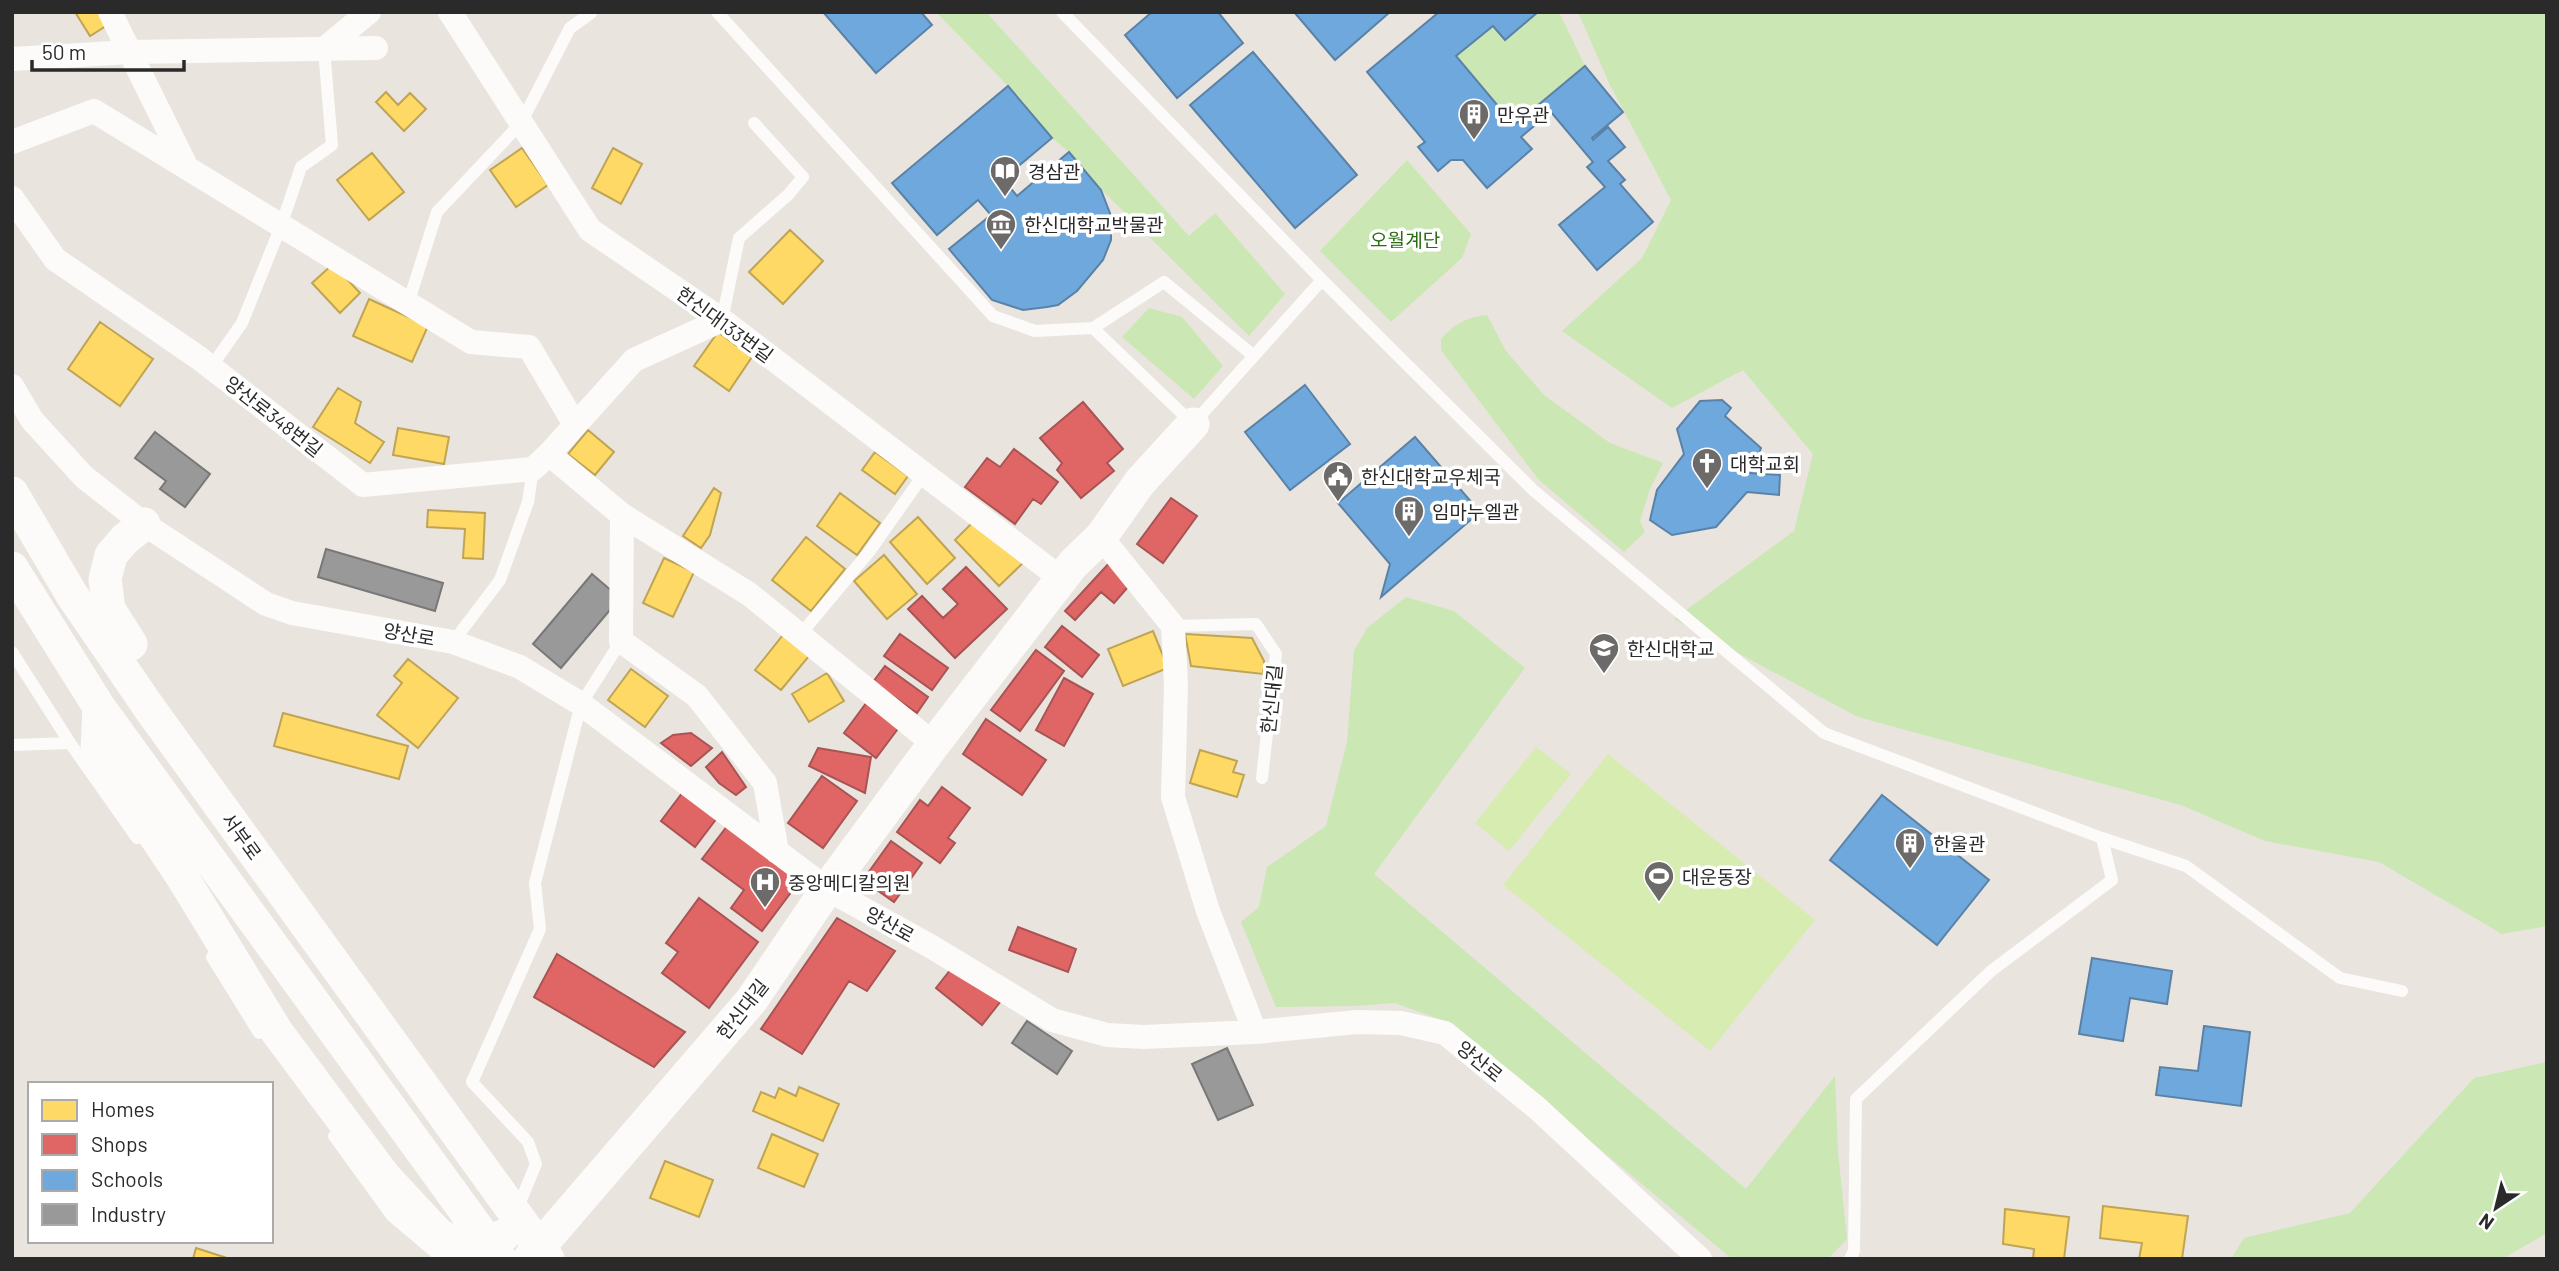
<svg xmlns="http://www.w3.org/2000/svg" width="2559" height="1271" font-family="Barlow,'Noto Sans KR',sans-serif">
	<rect width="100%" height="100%" fill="#e9e4de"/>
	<!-- green -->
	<path fill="#cbe7b4" d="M936,12H986L1189,236L1215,213L1285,294L1249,336L1096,184L1069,152L1052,138L1008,86Z
		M1538,12H1559L1585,66L1514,125L1457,56L1493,26L1505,40Z
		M1578,12H2547V926L2502,934L2379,862L2265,841L2181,805L1858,717L1674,619L1794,531L1813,454L1743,370L1672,408L1562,331L1642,258L1671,200L1609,83Z
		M1407,160L1471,234L1462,258L1391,322L1320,251Z
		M1149,308L1182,317L1223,366L1194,399L1122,337Z
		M1487,315L1506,351L1544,395L1610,443L1663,463L1650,489L1640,521L1645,532L1624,552L1538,479L1441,350V339C1454,324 1467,317 1487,315Z
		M1406,597L1454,611L1525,668L1374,874L1746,1189L1835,1076L1838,1152L1847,1239L1828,1259H1732L1447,1022L1395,1003L1355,1006L1276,1007L1241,922L1259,907L1267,867L1326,826L1347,742L1354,651L1367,628Z
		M2547,1062V1233L2502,1259H2231L2244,1238L2350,1213L2474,1078Z"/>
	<!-- pitch -->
	<path fill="#d7ecb0" d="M1536,747L1571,774L1509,851L1475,823Z
		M1608,754L1815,920L1710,1051L1503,885Z"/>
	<!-- homes -->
	<path fill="#ffd966" stroke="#bfa454" stroke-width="2" d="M75,12H98L106,26L90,36Z
		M386,92L398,105L410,93L426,109L404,131L376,102Z
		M522,148L548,185L516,207L490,170Z
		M613,148L642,164L621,204L592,188Z
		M372,153L404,192L369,220L337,180Z
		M790,230L823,261L783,304L749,272Z
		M333,264L360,293L340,313L312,283Z
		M369,299L428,326L412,362L353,336Z
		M100,322L153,359L120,406L68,369Z
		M718,332L752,357L729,391L694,366Z
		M338,388L361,402L355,423L384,442L370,463L313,427Z
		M398,428L449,437L444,464L393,455Z
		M588,430L614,452L595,475L568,454Z
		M875,452L908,476L895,494L862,470Z
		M714,488L721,493L710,535L701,548L683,536Z
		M840,493L880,523L857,555L817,526Z
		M428,510L485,513L483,559L463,558L465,529L427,527Z
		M918,517L955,558L927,584L890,542Z
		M974,521L1024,562L999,586L955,540Z
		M806,537L845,569L811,611L772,580Z
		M884,555L917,594L887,619L854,581Z
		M664,558L694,572L673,617L643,603Z
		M1153,631L1168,668L1123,686L1108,649Z
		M1185,634L1252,638L1264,661L1263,674L1191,666Z
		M783,635L809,656L781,690L755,670Z
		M408,659L458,698L418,748L377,715L402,683L394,676Z
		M631,669L668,696L645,727L608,700Z
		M827,673L844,701L809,722L792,694Z
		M283,713L408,746L399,779L274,746Z
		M1200,750L1237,761L1233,772L1244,775L1237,797L1190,783Z
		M799,1087L839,1104L823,1141L753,1111L761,1092L775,1098L779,1088L796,1096Z
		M772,1134L818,1154L804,1187L758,1168Z
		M665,1161L713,1180L699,1217L650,1198Z
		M2103,1206L2188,1216L2182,1259H2139L2142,1243L2100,1238Z
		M2005,1209L2069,1217L2064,1259H2033L2034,1249L2003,1244Z
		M196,1248L230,1259H193Z"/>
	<!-- shops -->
	<path fill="#e06666" stroke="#a95454" stroke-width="2" d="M1083,402L1123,449L1107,463L1114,471L1081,498L1057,470L1062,463L1040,438Z
		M1014,449L1058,482L1041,504L1033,499L1015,524L965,487L987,458L1000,467Z
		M1171,498L1197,516L1163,563L1137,544Z
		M1112,560L1134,580L1114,603L1101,592L1075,620L1065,611Z
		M966,567L1007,609L955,658L908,609L922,596L943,618L958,604L943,589Z
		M1062,626L1099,655L1082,677L1045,647Z
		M900,634L948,668L932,690L884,656Z
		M1036,650L1064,671L1020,731L991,710Z
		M885,666L928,697L917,713L873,682Z
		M1064,678L1093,694L1064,746L1036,730Z
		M867,702L900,726L876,758L844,733Z
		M986,719L1046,760L1022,795L963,754Z
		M691,733L712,748L691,766L661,743L673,735Z
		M818,748L871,757L865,793L809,766Z
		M722,752L746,787L736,795L719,783L706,767Z
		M822,776L857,801L823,848L788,823Z
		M942,787L970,808L948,838L955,843L940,863L897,832L920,800L928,806Z
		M683,792L717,818L695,847L661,821Z
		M728,825L801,879L762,931L731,908L744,890L702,859Z
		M891,841L922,863L894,902L863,880Z
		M699,898L758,942L709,1008L662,973L678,952L666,943Z
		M837,918L895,951L867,991L849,981L802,1054L761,1029Z
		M1018,927L1076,949L1068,972L1009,950Z
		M557,954L685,1032L654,1067L534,997Z
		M955,964L1001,1001L982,1025L936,988Z"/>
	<!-- schools -->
	<path fill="#6fa8dc" stroke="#5a82a7" stroke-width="2" d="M823,12H921L932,25L876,73Z
		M1152,12H1218L1243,43L1177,98L1125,35Z
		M1294,12H1390L1335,60Z
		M1439,12H1538L1505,40L1493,26L1456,56L1514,125L1585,66L1623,112L1592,138L1593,140L1608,127L1625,147L1608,161L1625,180L1620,184L1653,222L1597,270L1559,225L1605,187L1587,167L1593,162L1551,112L1521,137L1532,149L1487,188L1463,160H1451L1438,171L1418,147L1425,142L1367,72Z
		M1253,52L1357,175L1295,228L1190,105Z
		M1008,86L1052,138L1003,179L1017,196L1069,152L1101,190L1111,216V240L1103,260L1077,291L1058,305L1047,307L1023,310L992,300L949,249L991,215L978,200L937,235L892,183Z
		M1305,385L1350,444L1290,490L1245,432Z
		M1722,400L1731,408L1725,416L1761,448L1751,473L1780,475L1779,495L1747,492L1716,527L1672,535L1650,520L1657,490L1684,454L1677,429L1700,401Z
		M1415,437L1480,512L1381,597L1390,564L1338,503Z
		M1882,795L1989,880L1937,945L1830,860Z
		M2092,958L2172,971L2167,1004L2130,998L2123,1041L2079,1034Z
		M2204,1026L2250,1032L2241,1106L2156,1095L2160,1067L2198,1071Z"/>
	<!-- industry -->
	<path fill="#999" stroke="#787878" stroke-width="2" d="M155,432L210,474L185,507L160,489L166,481L135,458Z
		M326,549L443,583L435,611L318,577Z
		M592,574L620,598L561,668L533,644Z
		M1027,1021L1072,1051L1057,1074L1012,1043Z
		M1227,1048L1253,1105L1218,1120L1192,1064Z"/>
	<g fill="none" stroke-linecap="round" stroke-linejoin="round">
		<!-- lane -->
		<path stroke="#fcfbfa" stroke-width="12" d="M717,12L993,316L1035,331L1093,328L1164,282L1254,356
			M1062,12L1322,280L1533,490L1824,733L2102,838L2112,880L1991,971L1856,1099L1854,1251L1850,1259
			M408,304L437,212L521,123L570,28L591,13
			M722,320L739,238L788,195L803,177L754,123
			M1093,328L1193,424L1322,280
			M211,367L242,323L281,226L301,167L332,145L324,49
			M1173,626L1256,624L1276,654L1262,778
			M800,635L869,552L924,474
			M453,642L500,580L528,502L533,469
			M12,652L70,743L137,838
			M12,745L70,743
			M2102,838L2186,866L2340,978L2402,991
			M212,957L259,1033
			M334,1136L392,1216L443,1259
			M521,1211V1200L536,1164L528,1142L472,1082L540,929L535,883L581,704L621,641"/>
		<!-- street -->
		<path stroke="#fcfbfa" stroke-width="24" d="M110,12L187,168
			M450,12L590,230L722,320L1063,580
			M324,49L369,12
			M12,59L130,52L376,48
			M12,142L94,111L471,342L529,347L574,423
			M12,198L55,259L199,358L363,485L533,469L549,454L634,360L722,320
			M12,386L32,420L84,477L144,524L266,604L292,613L453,642L520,667L581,704L827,889L932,947L1052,1020L1107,1035L1144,1037L1255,1032L1357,1022L1401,1023L1445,1033L1537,1108L1700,1259
			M549,454L622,515L749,594L934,744
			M622,515L621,641L697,696L765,783L777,852
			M1101,537L1173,626L1176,685L1173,797L1208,911L1255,1032"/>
		<!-- secondary -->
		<path stroke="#fcfbfa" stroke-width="33" d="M12,493L72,595L150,709L548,1259
			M12,568L99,707L500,1259
			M131,644L109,609L105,579L111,555L125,539L144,524
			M99,707L97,749L181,875L277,1032L385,1177L439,1235L452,1241L482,1244L503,1236
			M529,1259L751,1001L827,889L934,744L1073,564L1101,537L1140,482L1193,424"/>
	</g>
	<!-- icons -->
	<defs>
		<g id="building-pin" transform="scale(1.575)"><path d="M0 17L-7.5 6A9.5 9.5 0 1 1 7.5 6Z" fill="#6d6b69" stroke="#fff"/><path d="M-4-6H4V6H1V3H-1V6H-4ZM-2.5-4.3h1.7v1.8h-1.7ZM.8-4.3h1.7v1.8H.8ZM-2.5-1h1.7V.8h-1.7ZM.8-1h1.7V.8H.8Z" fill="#fff"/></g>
		<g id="library-pin" transform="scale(1.575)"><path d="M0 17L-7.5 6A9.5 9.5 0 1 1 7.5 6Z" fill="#6d6b69" stroke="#fff"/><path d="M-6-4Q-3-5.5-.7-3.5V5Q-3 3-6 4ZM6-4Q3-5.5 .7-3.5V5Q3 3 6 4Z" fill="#fff"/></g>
		<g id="museum-pin" transform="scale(1.575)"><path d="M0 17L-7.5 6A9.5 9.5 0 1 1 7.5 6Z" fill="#6d6b69" stroke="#fff"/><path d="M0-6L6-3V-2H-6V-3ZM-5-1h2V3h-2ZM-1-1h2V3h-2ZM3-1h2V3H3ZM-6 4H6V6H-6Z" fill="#fff"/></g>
		<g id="church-pin" transform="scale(1.575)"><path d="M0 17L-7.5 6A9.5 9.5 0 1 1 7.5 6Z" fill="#6d6b69" stroke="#fff"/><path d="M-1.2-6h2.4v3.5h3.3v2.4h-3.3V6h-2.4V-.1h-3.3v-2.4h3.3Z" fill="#fff"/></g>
		<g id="civic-pin" transform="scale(1.575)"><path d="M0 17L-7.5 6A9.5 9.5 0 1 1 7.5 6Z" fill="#6d6b69" stroke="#fff"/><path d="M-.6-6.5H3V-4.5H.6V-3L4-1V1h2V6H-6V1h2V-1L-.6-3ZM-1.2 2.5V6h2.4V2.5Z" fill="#fff"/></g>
		<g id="university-pin" transform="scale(1.575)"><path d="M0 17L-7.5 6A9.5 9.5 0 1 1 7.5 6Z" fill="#6d6b69" stroke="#fff"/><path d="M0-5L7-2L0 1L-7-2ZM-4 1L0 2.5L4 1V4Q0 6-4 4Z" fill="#fff"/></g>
		<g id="stadium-pin" transform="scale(1.575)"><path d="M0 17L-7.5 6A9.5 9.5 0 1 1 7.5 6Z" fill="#6d6b69" stroke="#fff"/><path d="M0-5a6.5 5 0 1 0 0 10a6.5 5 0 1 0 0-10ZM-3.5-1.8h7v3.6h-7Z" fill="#fff"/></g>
		<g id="hospital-pin" transform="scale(1.575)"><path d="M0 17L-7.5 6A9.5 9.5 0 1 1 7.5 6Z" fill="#6d6b69" stroke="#fff"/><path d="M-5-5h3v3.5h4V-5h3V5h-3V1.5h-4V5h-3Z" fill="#fff"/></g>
	</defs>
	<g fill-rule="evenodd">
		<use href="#building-pin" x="1474" y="114"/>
		<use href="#library-pin" x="1005" y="171"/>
		<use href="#museum-pin" x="1001" y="224"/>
		<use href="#church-pin" x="1707" y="463"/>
		<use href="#civic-pin" x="1338" y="476"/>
		<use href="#building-pin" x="1409" y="511"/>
		<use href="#university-pin" x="1604" y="648"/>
		<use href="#building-pin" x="1910" y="843"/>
		<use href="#stadium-pin" x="1659" y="876"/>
		<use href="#hospital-pin" x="765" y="882"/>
	</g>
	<g text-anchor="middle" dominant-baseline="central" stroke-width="7" stroke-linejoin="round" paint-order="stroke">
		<!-- poi labels -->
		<g font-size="19" fill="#2a2a2a" stroke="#fff" text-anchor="start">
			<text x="1497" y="114">만우관</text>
			<text x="1028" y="171">경삼관</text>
			<text x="1024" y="224">한신대학교박물관</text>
			<text x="1730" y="463">대학교회</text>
			<text x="1361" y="476">한신대학교우체국</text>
			<text x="1432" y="511">임마누엘관</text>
			<text x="1627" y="648">한신대학교</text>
			<text x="1933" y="843">한울관</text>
			<text x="1682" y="876">대운동장</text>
			<text x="788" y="882">중앙메디칼의원</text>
		</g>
		<!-- park labels -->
		<g font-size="19" fill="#286d13" stroke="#fff">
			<text x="1405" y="239">오월계단</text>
		</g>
		<!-- street labels -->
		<g font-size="19" fill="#2a2a2a" stroke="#fff">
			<text transform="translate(725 324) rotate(36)">한신대133번길</text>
			<text transform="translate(274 416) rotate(38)">양산로348번길</text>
			<text transform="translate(409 634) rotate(10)">양산로</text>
			<text transform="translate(1271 699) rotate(-84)">한신대길</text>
			<text transform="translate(242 836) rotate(54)">서부로</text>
			<text transform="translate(890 924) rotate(29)">양산로</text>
			<text transform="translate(742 1009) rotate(-52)">한신대길</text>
			<text transform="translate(1480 1061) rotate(39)">양산로</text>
		</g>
	</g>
	<!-- border -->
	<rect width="2559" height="1271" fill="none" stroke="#2a2a2a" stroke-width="28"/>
	<!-- legend -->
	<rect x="28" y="1082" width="245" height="161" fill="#ffffff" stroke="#aaaaaa" stroke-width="2"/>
	<rect x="42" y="1100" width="35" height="21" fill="#ffd966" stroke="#aaaaaa" stroke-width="2"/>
	<text x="91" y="1117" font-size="21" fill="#2a2a2a">Homes</text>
	<rect x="42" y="1134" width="35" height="21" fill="#e06666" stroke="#aaaaaa" stroke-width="2"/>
	<text x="91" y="1152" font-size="21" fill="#2a2a2a">Shops</text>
	<rect x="42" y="1170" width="35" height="21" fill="#6fa8dc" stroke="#aaaaaa" stroke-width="2"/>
	<text x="91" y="1187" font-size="21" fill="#2a2a2a">Schools</text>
	<rect x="42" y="1204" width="35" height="21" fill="#999999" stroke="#aaaaaa" stroke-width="2"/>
	<text x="91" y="1222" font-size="21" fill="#2a2a2a">Industry</text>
	<!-- north arrow -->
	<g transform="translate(2496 1208) rotate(215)" stroke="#ffffff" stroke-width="5" paint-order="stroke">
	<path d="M0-5L12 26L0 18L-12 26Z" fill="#2a2a2a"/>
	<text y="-10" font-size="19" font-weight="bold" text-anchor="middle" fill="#2a2a2a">N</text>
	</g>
	<!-- scale -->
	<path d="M32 60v10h152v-10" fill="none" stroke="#2a2a2a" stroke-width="3.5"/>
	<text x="42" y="60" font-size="21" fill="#2a2a2a" stroke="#ffffff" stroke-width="5" paint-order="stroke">50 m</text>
</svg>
